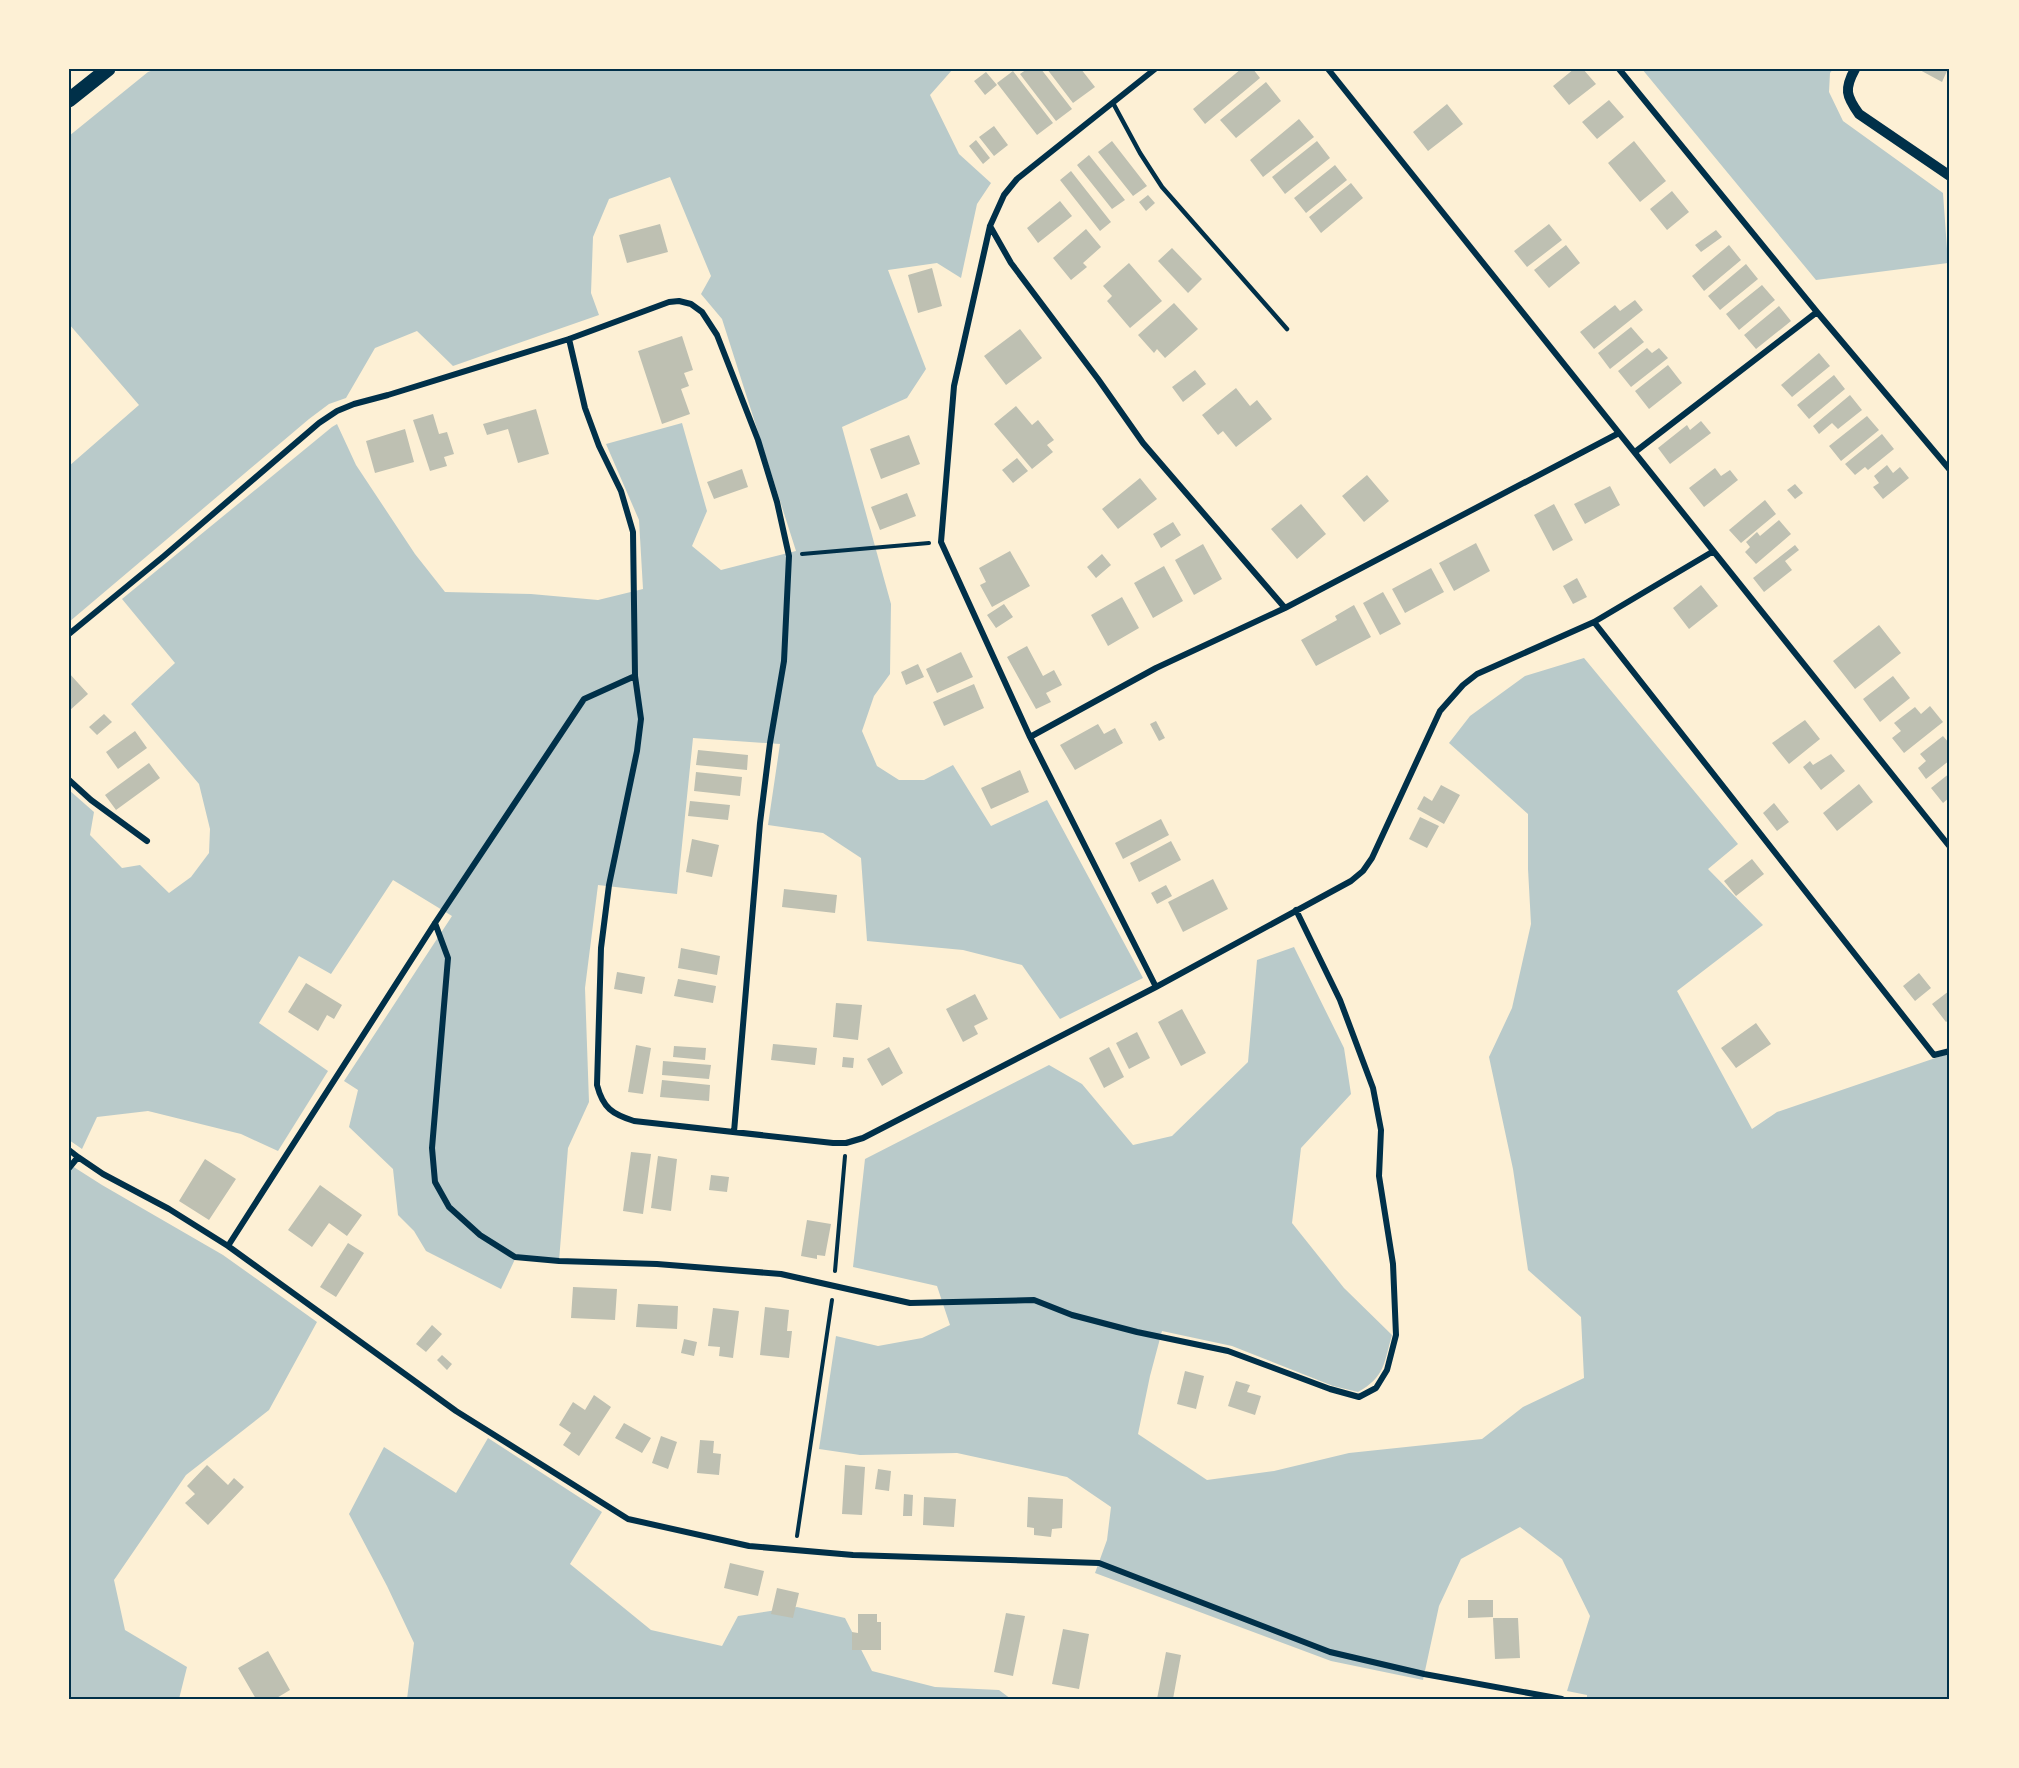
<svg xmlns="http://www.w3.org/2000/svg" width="2019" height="1768" font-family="'Nunito Sans',sans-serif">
	<rect width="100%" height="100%" fill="#fdf0d5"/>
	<!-- green -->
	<path fill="#b9caca" d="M156,69H953L930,95L959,154L991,183L977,204L961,278L937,263L888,270L926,369L907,398L842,427L891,604L890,674L874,696L862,731L877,766L899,780H924L953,765L991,826L1047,800L1143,978L1060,1019L1022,965L963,950L867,941L861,858L823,833L768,825L780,744L693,738L677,894L598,885L585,988L589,1102L568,1148L559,1261L516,1257L501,1289L426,1251L414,1231L398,1215L393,1169L349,1127L358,1090L344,1081L452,916L393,880L331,974L299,956L259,1023L328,1071L278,1151L241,1134L148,1111L97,1117L82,1149L69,1140V790L94,812L90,835L122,868L140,865L169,893L191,877L209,853L210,829L199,784L131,704L175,663L122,599L332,427L337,424L356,465L415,554L445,592L531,594L598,600L643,589L639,520L606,444L682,423L707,511L692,546L721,570L796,551L722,319L701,294L711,276L670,177L609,199L593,237L591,293L599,315L453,366L417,331L375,348L346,398L329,404L309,419L69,622V466L139,405L69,324V136L148,72Z
		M1642,69H1833L1830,73L1829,92L1843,121L1943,193L1948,263L1816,280Z
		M1584,658L1738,844L1708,869L1763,925L1677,991L1752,1129L1777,1112L1950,1053V1699H1587V1695L1567,1691L1590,1616L1562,1559L1520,1527L1461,1559L1439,1606L1423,1680L1331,1661L1095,1573L1107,1540L1111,1507L1067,1477L957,1453L860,1455L819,1449L836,1336L878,1346L922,1338L950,1325L937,1286L853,1267L865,1159L1049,1065L1082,1084L1133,1145L1172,1136L1248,1062L1257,960L1294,947L1344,1048L1351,1094L1301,1148L1292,1223L1344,1288L1392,1335C1384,1363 1385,1377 1358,1392L1333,1386L1232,1346L1162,1331L1150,1376L1138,1434L1207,1480L1274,1471L1349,1453L1482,1439L1523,1407L1584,1378L1581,1317L1528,1270L1513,1169L1489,1057L1512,1008L1531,924L1528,869V814L1449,743L1470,716L1525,676Z
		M69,1164L102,1185L223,1255L317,1322L269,1410L186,1475L114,1580L125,1630L187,1667L179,1699H69Z
		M488,1438L602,1512L570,1564L651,1630L722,1646L738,1616L797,1607L845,1618L872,1671L935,1687L999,1690L1011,1699H407L414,1643L387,1586L349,1514L384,1447L456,1493Z"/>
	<!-- building -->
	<path fill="#bec0b2" d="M1027,69H1041L1072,109L1056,121L1020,74Z
		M1047,69H1081L1095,87L1073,103Z
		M1241,69H1253L1260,78L1205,124L1193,109Z
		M1574,69H1583L1596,84L1569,105L1553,86Z
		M1918,69H1950V73L1947,71L1942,82Z
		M1013,71L1053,123L1037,135L997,83Z
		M986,72L997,85L985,95L974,81Z
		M1266,82L1281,101L1236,138L1220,120Z
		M1609,100L1624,117L1597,139L1582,122Z
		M1447,104L1463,124L1428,151L1413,132Z
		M1299,119L1314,137L1263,177L1250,160Z
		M994,126L1008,145L994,156L979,137Z
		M976,140L990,158L983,164L969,146Z
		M1112,141L1147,186L1133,196L1098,152Z
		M1317,141L1330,158L1285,194L1272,177Z
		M1634,141L1666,181L1640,202L1608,163Z
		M1089,155L1125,200L1112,209L1077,165Z
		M1335,165L1347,180L1306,213L1294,198Z
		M1071,171L1111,222L1100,231L1060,180Z
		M1351,183L1363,198L1321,233L1309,217Z
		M1672,191L1689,212L1667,230L1650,209Z
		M1148,195L1155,203L1146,211L1139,202Z
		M1060,201L1072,216L1038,243L1027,228Z
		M660,224L668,252L627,263L619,235Z
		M1549,224L1562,240L1527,267L1514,251Z
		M1086,229L1101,247L1083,263L1087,267L1071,280L1053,258Z
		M1716,230L1722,237L1701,252L1695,245Z
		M1566,245L1580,263L1549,288L1534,270Z
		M1729,245L1741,260L1704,291L1692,276Z
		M1172,248L1202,279L1188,293L1158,261Z
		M1129,263L1162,301L1130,328L1107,301L1112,296L1103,286Z
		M1746,264L1758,279L1720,310L1708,296Z
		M932,268L942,306L918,313L908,275Z
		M1762,285L1775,300L1739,330L1726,314Z
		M1635,300L1643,310L1594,349L1580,332L1615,305L1620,311Z
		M1174,303L1198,329L1165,358L1157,349L1154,353L1138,335Z
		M1779,306L1791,321L1756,349L1744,335Z
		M1631,327L1644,342L1610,369L1598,353Z
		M1020,329L1042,358L1006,385L984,356Z
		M682,336L693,370L684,373L689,386L681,389L690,414L662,424L638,351Z
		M1647,348L1652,353L1659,348L1668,358L1631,387L1618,371Z
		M1819,353L1830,366L1792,397L1781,385Z
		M1668,365L1682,383L1649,409L1635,391Z
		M1195,370L1206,384L1183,402L1172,387Z
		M1834,375L1845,389L1809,419L1797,405Z
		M1236,388L1250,406L1257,400L1272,419L1236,447L1223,431L1218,435L1202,415Z
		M1850,395L1862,410L1838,429L1832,423L1819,434L1813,426Z
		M1016,406L1032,425L1038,420L1054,440L1047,445L1053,452L1032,469L994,424Z
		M536,409L549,454L518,463L508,429L487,435L483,424Z
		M433,414L439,434L447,432L454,454L444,457L447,466L430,471L413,420Z
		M1867,416L1879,430L1841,461L1829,446Z
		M1701,421L1711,433L1670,464L1658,448L1687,425L1690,430Z
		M405,429L414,462L375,473L366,441Z
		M1882,434L1894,449L1868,470L1865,467L1855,475L1845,464Z
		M909,435L920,464L881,479L870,449Z
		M1017,458L1028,471L1013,483L1002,470Z
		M1887,465L1893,473L1900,467L1909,478L1883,499L1873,487L1879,483L1874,476Z
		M1715,468L1721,476L1730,470L1738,480L1704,507L1689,488Z
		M742,469L748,487L714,499L707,482Z
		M1367,475L1389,501L1364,522L1342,496Z
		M1140,478L1157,499L1118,529L1102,509Z
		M1795,484L1803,493L1795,499L1787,490Z
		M1610,486L1620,505L1585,524L1574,504Z
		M907,493L916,516L880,530L871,507Z
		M1765,500L1776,514L1741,543L1729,530Z
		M1301,504L1326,534L1297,559L1271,529Z
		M1554,504L1573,540L1553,551L1534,515Z
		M1779,520L1791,534L1756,564L1745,552L1750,547L1746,542L1757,532L1760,536Z
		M1173,522L1181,535L1161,548L1153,534Z
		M1476,543L1490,571L1454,591L1439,563Z
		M1203,544L1222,579L1194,595L1175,560Z
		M1795,545L1799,550L1785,561L1792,570L1764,592L1753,578Z
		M1010,551L1030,586L992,607L980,585L986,582L979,568Z
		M1102,554L1111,565L1096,578L1087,567Z
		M1164,566L1183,601L1153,618L1134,583Z
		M1431,568L1444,592L1405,613L1392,589Z
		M1577,578L1587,597L1573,604L1563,586Z
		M1701,585L1718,606L1689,629L1673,608Z
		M1383,592L1401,624L1380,635L1363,603Z
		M1122,597L1139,628L1108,646L1091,615Z
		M1004,604L1013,617L996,628L987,615Z
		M1354,605L1371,637L1316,666L1301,640L1337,620L1335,616Z
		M1879,625L1901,653L1855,689L1833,661Z
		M1027,646L1043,676L1054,670L1062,685L1046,693L1051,702L1036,709L1007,657Z
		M961,652L973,677L937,693L926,669Z
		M918,664L924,677L906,685L901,672Z
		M69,673L88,694L69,711Z
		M1893,676L1910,698L1880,722L1863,699Z
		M974,684L984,708L944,726L933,702Z
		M1930,706L1943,722L1904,753L1892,738L1901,731L1894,723L1915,707L1921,714Z
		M104,714L112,722L97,735L89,727Z
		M1805,720L1820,739L1789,764L1772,743Z
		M1156,721L1165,738L1159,741L1150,724Z
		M1098,724L1104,734L1115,728L1123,743L1075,770L1060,745Z
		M135,731L147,748L118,769L106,752Z
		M1943,736L1950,744V760L1926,779L1918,768L1926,761L1920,754Z
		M698,750L748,755L747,770L696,765Z
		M1831,754L1845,771L1821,790L1803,767L1810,761L1813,765Z
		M149,763L160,778L116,810L105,795Z
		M1020,770L1029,792L991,809L981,788Z
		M696,772L742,777L740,796L694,791Z
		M1950,773V797L1943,803L1931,788Z
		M1859,784L1873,802L1837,831L1823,813Z
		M1441,785L1460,795L1444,824L1417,809L1424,796L1432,801Z
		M690,801L730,805L728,820L688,816Z
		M1774,803L1789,822L1777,831L1763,813Z
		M1420,817L1439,826L1427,848L1409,839Z
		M1161,819L1169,835L1123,859L1115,843Z
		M692,839L719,845L712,877L686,872Z
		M1171,841L1181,860L1139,882L1130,863Z
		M1752,859L1764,874L1736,896L1724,881Z
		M1213,879L1228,909L1183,932L1168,902Z
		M1166,885L1172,896L1157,904L1151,893Z
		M784,889L837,895L835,913L782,907Z
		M681,948L720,956L717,975L678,968Z
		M617,972L645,977L642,994L614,989Z
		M1919,973L1931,988L1915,1001L1903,986Z
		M678,979L716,986L713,1003L674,996Z
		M306,983L342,1005L334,1019L327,1015L318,1031L288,1012Z
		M1949,991L1950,1019L1946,1022L1932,1004Z
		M975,994L988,1019L974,1026L978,1034L963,1042L946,1009Z
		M836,1003L862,1005L858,1040L833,1037Z
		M1182,1009L1206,1053L1181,1066L1158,1022Z
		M1756,1023L1771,1044L1736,1068L1721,1048Z
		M1137,1032L1150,1058L1129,1069L1116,1043Z
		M773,1044L817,1048L815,1065L771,1060Z
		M636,1045L651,1048L643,1094L628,1092Z
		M674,1046L706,1048L705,1060L673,1057Z
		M889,1047L903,1073L882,1086L867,1059Z
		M1109,1047L1124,1077L1104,1088L1089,1058Z
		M843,1057L854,1058L853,1068L842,1067Z
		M663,1061L711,1065L709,1079L662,1075Z
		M662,1080L710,1085L709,1101L660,1097Z
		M631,1152L651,1154L643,1214L623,1211Z
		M658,1156L677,1159L671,1211L651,1208Z
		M205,1159L236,1179L209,1220L179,1201Z
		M711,1175L729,1177L727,1192L709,1190Z
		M320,1185L362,1215L347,1236L329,1223L312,1247L288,1230Z
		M807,1220L831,1224L825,1256L817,1255V1259L801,1256Z
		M348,1243L364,1253L336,1297L320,1287Z
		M573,1287L617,1289L615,1320L571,1318Z
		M638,1304L678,1306L677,1329L636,1327Z
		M765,1307L789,1310L787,1331H792L789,1358L760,1355Z
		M713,1308L739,1311L733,1358L719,1356L720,1347L708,1346Z
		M432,1325L442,1334L426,1352L416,1344Z
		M684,1339L697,1342L694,1356L681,1353Z
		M442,1355L452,1364L447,1370L437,1360Z
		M1185,1371L1204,1376L1196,1409L1177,1404Z
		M1236,1381L1250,1385L1247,1392L1261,1396L1255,1415L1228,1406Z
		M594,1395L611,1407L579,1456L563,1445L571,1433L559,1425L573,1402L585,1410Z
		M624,1423L651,1438L642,1453L615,1438Z
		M661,1436L677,1442L668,1469L652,1463Z
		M700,1440L714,1441L713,1453L721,1454L719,1475L697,1473Z
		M207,1465L228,1485L234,1478L244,1487L208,1525L185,1503L195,1494L187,1486Z
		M845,1465L865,1467L862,1515L842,1514Z
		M878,1469L891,1471L889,1491L875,1489Z
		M904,1494L913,1495L912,1516H903Z
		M924,1497L956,1499L954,1527L923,1525Z
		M1028,1497L1063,1499L1062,1528L1052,1529L1051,1537L1034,1535V1528L1027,1527Z
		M730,1563L764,1571L758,1596L724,1588Z
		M777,1588L799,1593L793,1618L771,1614Z
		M1468,1600H1493V1617L1468,1618Z
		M1006,1613L1025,1616L1013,1676L994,1672Z
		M858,1614H877V1622H881V1650H852V1632L858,1633Z
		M1493,1618H1518L1520,1658L1495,1659Z
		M1063,1629L1089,1634L1079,1689L1052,1684Z
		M268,1651L290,1690L275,1699H256L238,1668Z
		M1166,1652L1181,1655L1173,1699H1157Z"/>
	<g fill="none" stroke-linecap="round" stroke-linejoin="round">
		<!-- path -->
		<path stroke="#003049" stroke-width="4" d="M802,554L929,543
			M835,1271L845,1156
			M797,1536L832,1300"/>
		<!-- service -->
		<path stroke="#003049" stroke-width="4.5" d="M1113,103L1140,153L1162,187L1287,329"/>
		<!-- minor -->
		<path stroke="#003049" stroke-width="6" d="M1155,69L1017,179L1004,195L990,226L954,386L941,542L1030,737L1156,987
			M1328,69C1535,328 1741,588 1950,847
			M1619,69L1817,312L1950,470
			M990,226L1011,263L1098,379L1143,443L1285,608
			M569,339L585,408L599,446L621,491L633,532L635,676L641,719L637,751L609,885L601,948L597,1085C603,1108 612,1114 634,1121L833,1143H846L863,1138L1156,987L1351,881L1363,871L1372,858L1440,711L1463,685L1477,674L1594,622L1712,552
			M1635,452L1817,312
			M1594,622L1934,1055L1950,1051
			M69,634L164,556L319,423L337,411L354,404L388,395L569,339L669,302L679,301L691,304L702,312L717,335L758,440L777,502L789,556L784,661L770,743L760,823L734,1132
			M1030,737L1156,668L1285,608L1619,433
			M69,780L91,800L147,841
			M435,923L448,958L432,1148L435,1182L449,1207L480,1235L515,1257L559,1261L657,1264L781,1274L910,1303L1034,1300L1072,1315L1137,1332L1228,1351L1330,1389L1359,1397L1376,1388L1387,1370L1396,1335L1393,1264L1379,1176L1381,1130L1373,1088L1340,1000L1296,910
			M69,1150L78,1157L69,1168
			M78,1157L103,1174L169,1209L228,1246L456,1411L628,1519L749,1546L853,1555L1099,1563L1330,1652L1424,1674L1562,1699
			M228,1246L435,923L584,699L635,676"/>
		<!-- tertiary -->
		<path stroke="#003049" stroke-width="10" d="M1855,69C1844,89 1846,96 1859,114L1950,176"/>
		<!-- primary -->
		<path stroke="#003049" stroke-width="15" d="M69,100L108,69"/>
	</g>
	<!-- border -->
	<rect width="2019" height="1768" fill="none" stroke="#fdf0d5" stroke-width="141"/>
	<rect x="70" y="70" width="1878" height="1628" fill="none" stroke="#003049" stroke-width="2"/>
</svg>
